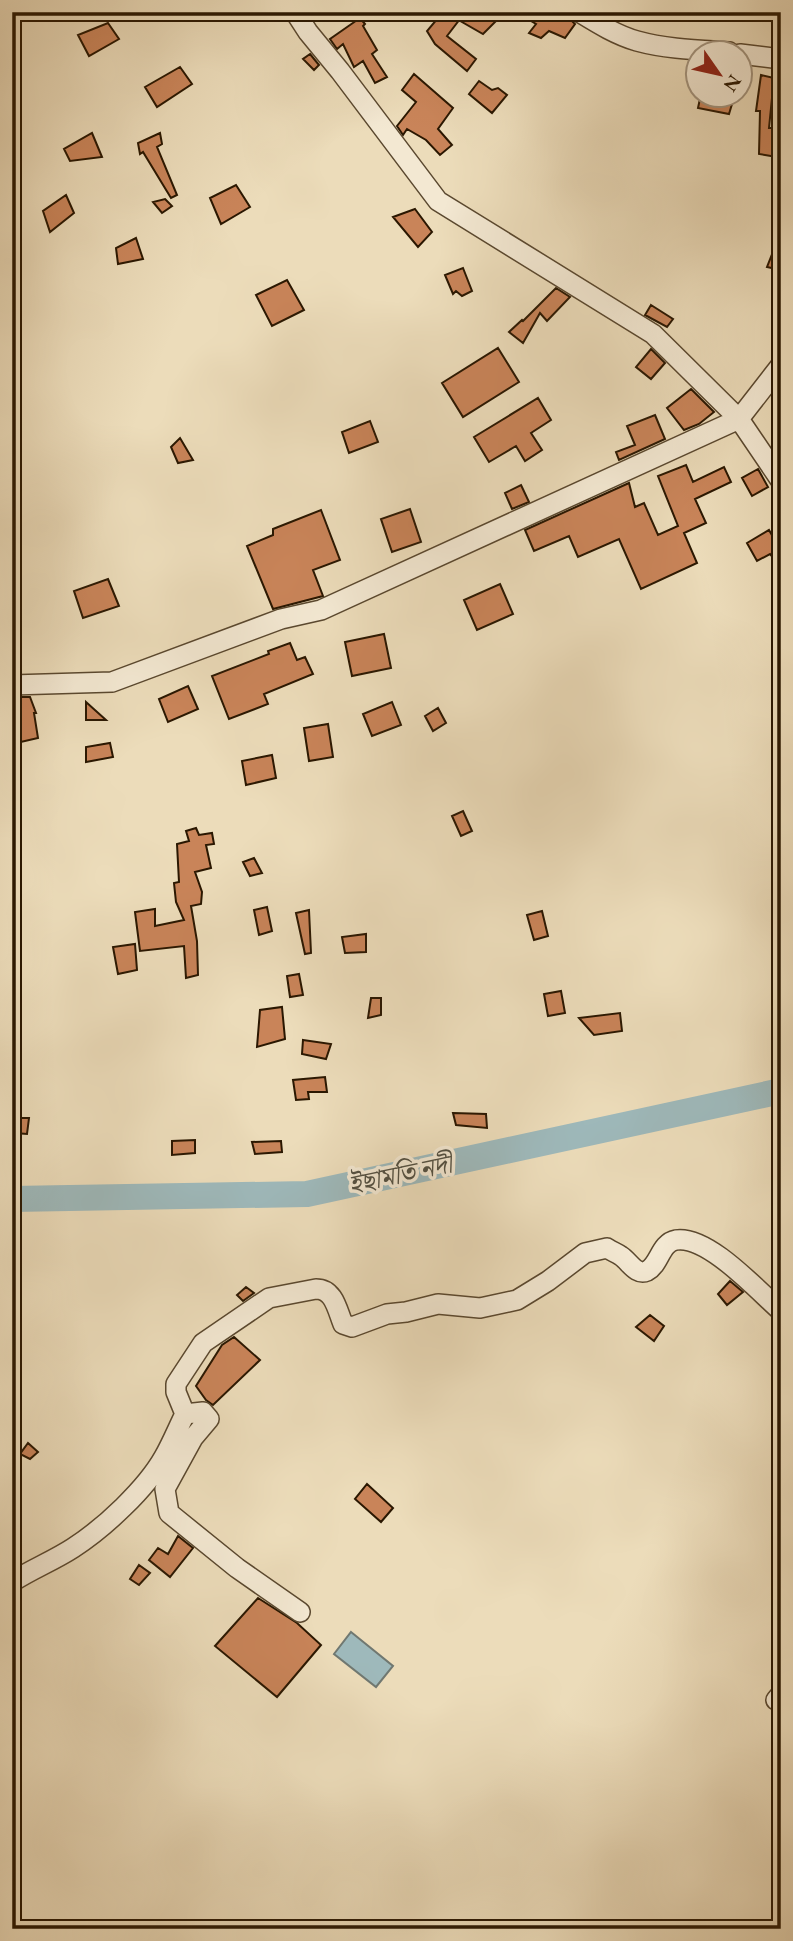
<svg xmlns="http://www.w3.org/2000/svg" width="793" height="1941" font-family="'EB Garamond','Noto Serif Bengali',serif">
	<rect width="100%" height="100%" fill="#ecdcba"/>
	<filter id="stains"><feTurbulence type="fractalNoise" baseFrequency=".00286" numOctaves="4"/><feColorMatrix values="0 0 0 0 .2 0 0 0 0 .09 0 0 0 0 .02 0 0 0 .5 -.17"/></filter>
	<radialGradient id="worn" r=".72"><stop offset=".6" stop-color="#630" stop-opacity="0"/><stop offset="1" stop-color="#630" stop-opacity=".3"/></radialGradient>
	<!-- water -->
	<path fill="#9eb9bb" stroke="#707871" stroke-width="2" d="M351,1632L393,1666L376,1687L334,1654Z"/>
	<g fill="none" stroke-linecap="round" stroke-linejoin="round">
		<!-- river -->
		<path stroke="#9eb9bb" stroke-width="26" d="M12,1199L307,1194L781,1091"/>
	</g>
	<!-- building -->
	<path fill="#c98459" stroke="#2a1701" stroke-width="2" d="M443,12L460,19L447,36L476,59L467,71L435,44L427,31Z
		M477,12H505L483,34L462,22Z
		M516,12H563L575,24L565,38L549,31L541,38L529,33L536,24Z
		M360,18L365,24L363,26L377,50L372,54L387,77L375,83L363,61L354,67L343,44L337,49L330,39Z
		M108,23L119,39L89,56L78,35Z
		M310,54L319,65L314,70L303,59Z
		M180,67L192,84L157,107L145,87Z
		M414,74L453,108L438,129L452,145L440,155L426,140L407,129L403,135L397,126L416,102L402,90Z
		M761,75L774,78L769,128H779L777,157L759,154L760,111H756Z
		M479,81L492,90L498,88L507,95L492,113L469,94Z
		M701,94H735L729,114L698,108Z
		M92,133L102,157L70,161L64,149Z
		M160,133L162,144L157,147L177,195L171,198L143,152L140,154L138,143Z
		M236,185L250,207L221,224L210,198Z
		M66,195L74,213L50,232L43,211Z
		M165,199L172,206L162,213L153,202Z
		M415,209L432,232L418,247L393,217Z
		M780,234H781V270L767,267Z
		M136,238L143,259L118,264L116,248Z
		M463,268L472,291L462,296L456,291L453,294L445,275Z
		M287,280L304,310L272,326L256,295Z
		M556,288L570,297L547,321L540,313L523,343L509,332L522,320L523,321Z
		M651,305L673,319L667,327L645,315Z
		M498,348L519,382L463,417L442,383Z
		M651,349L665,363L651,379L636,367Z
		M691,389L714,412L699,424L684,430L667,408Z
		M538,398L551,420L531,433L542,450L525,461L516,446L489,462L474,437Z
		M655,415L665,439L619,460L616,452L635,445L627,426Z
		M370,421L378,442L349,453L342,432Z
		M180,438L193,460L178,463L171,447Z
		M686,465L693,482L724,467L731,482L695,499L706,523L684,533L697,563L641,589L619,539L578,557L569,536L534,551L525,530L629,483L635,507L644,503L658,535L678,526L658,476Z
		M758,469L768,487L752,496L742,478Z
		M521,485L529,502L512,509L505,493Z
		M410,509L421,542L392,552L381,519Z
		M321,510L340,560L313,570L323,596L273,609L247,546L273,535V529Z
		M769,530L781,551V568L770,554L757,561L747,543Z
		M108,579L119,606L83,618L74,591Z
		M500,584L513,614L477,630L464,600Z
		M384,634L391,668L352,676L345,642Z
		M290,643L297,660L305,657L313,674L264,694L268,704L229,719L212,676L269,654L268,651Z
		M188,686L198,709L168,722L159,699Z
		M15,697H30L36,713H34L38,738L12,744V723L19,721Z
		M86,702L106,720H86Z
		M392,702L401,725L372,736L363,714Z
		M438,708L446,723L433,731L425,716Z
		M328,724L333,757L309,761L304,728Z
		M110,743L113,757L86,762V747Z
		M272,755L276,778L246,785L242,761Z
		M463,811L472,831L461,836L452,816Z
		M196,828L199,835L212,833L214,844L206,845L211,868L195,872L202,892L201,904L191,906L197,941L198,975L186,978L184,946L140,951L135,912L155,909V926L184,920L176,902L174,883L179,882L177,844L189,841L186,831Z
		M254,858L262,873L250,876L243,862Z
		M267,907L272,931L259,935L254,910Z
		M309,910L311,953L305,954L296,913Z
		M542,911L548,936L534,940L527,915Z
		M366,934V952L345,953L342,937Z
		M135,944L137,970L118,974L113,947Z
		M299,974L303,995L290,997L287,976Z
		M561,991L565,1013L548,1016L544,994Z
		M371,998H381V1015L368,1018Z
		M282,1007L285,1039L257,1047L260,1010Z
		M620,1013L622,1031L594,1035L579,1018Z
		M303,1040L331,1044L326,1059L302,1054Z
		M325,1077L327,1092H308L309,1099L296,1100L293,1080Z
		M453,1113L486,1114L487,1128L456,1125Z
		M17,1118H29L27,1134L15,1133Z
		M195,1140V1153L172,1155V1141Z
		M281,1141L282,1152L255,1154L252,1142Z
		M730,1281L743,1292L727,1305L718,1294Z
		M246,1287L254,1293L243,1301L237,1295Z
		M650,1315L664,1326L654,1341L636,1327Z
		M234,1337L260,1360L213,1405L206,1400L196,1386L222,1345Z
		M28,1443L38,1452L30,1459L20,1454Z
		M367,1484L393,1508L381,1522L355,1499Z
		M178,1536L193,1548L170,1577L149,1560L158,1548L168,1554Z
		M139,1565L150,1573L139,1585L130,1579Z
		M258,1598L297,1623L321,1645L277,1697L215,1646Z"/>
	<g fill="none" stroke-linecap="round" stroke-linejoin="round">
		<!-- minor casing -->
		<g stroke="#5a482f" stroke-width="22">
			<path id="minor" d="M295,12L308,32L340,71L438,201L653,334L739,419L781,481
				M579,12C597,23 616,35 637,41C666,49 698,50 729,52
				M740,54L781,59
				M12,685L112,682L281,619L321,610L739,419L781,365
				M185,1414L176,1392V1384L203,1343L269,1298L316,1289C334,1289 337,1309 343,1324L352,1327L387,1314L406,1312L438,1304L480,1308L517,1300L548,1281L585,1253L607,1248C611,1251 617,1253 621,1256C629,1261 636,1276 647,1271C660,1264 660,1243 676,1240C708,1235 758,1291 781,1311
				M185,1414L203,1412L209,1419L193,1438L165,1489L169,1513L237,1568L300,1612
				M12,1582C32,1569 53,1561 73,1548C104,1528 146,1489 164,1457C172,1443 178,1428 185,1414
				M776,1700L781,1694"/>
		</g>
		<!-- minor -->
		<use href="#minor" stroke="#f3e8d2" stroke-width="19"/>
	</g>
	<g text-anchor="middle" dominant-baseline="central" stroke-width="7" stroke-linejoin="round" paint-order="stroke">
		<!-- water labels -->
		<g font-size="26" font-style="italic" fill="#535042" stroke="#f3e8d2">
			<text transform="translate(400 1174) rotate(-12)">ইছামতি নদী</text>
		</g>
	</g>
	<!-- margin -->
	<rect width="793" height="1941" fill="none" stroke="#ecdcba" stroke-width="42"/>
	<rect x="14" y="14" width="765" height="1913" fill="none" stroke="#2a1701" stroke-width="3.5"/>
	<rect x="21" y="21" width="751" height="1899" fill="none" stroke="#2a1701" stroke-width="2"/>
	<!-- north arrow -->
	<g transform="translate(719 74) rotate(124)"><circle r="33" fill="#f3e8d2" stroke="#a3947e" stroke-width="2"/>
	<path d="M0-5L12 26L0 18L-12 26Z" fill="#8f2418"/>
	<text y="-10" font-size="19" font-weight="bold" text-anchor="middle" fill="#2a1701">N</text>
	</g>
	<rect width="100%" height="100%" filter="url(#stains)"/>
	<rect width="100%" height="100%" fill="url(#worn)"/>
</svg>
